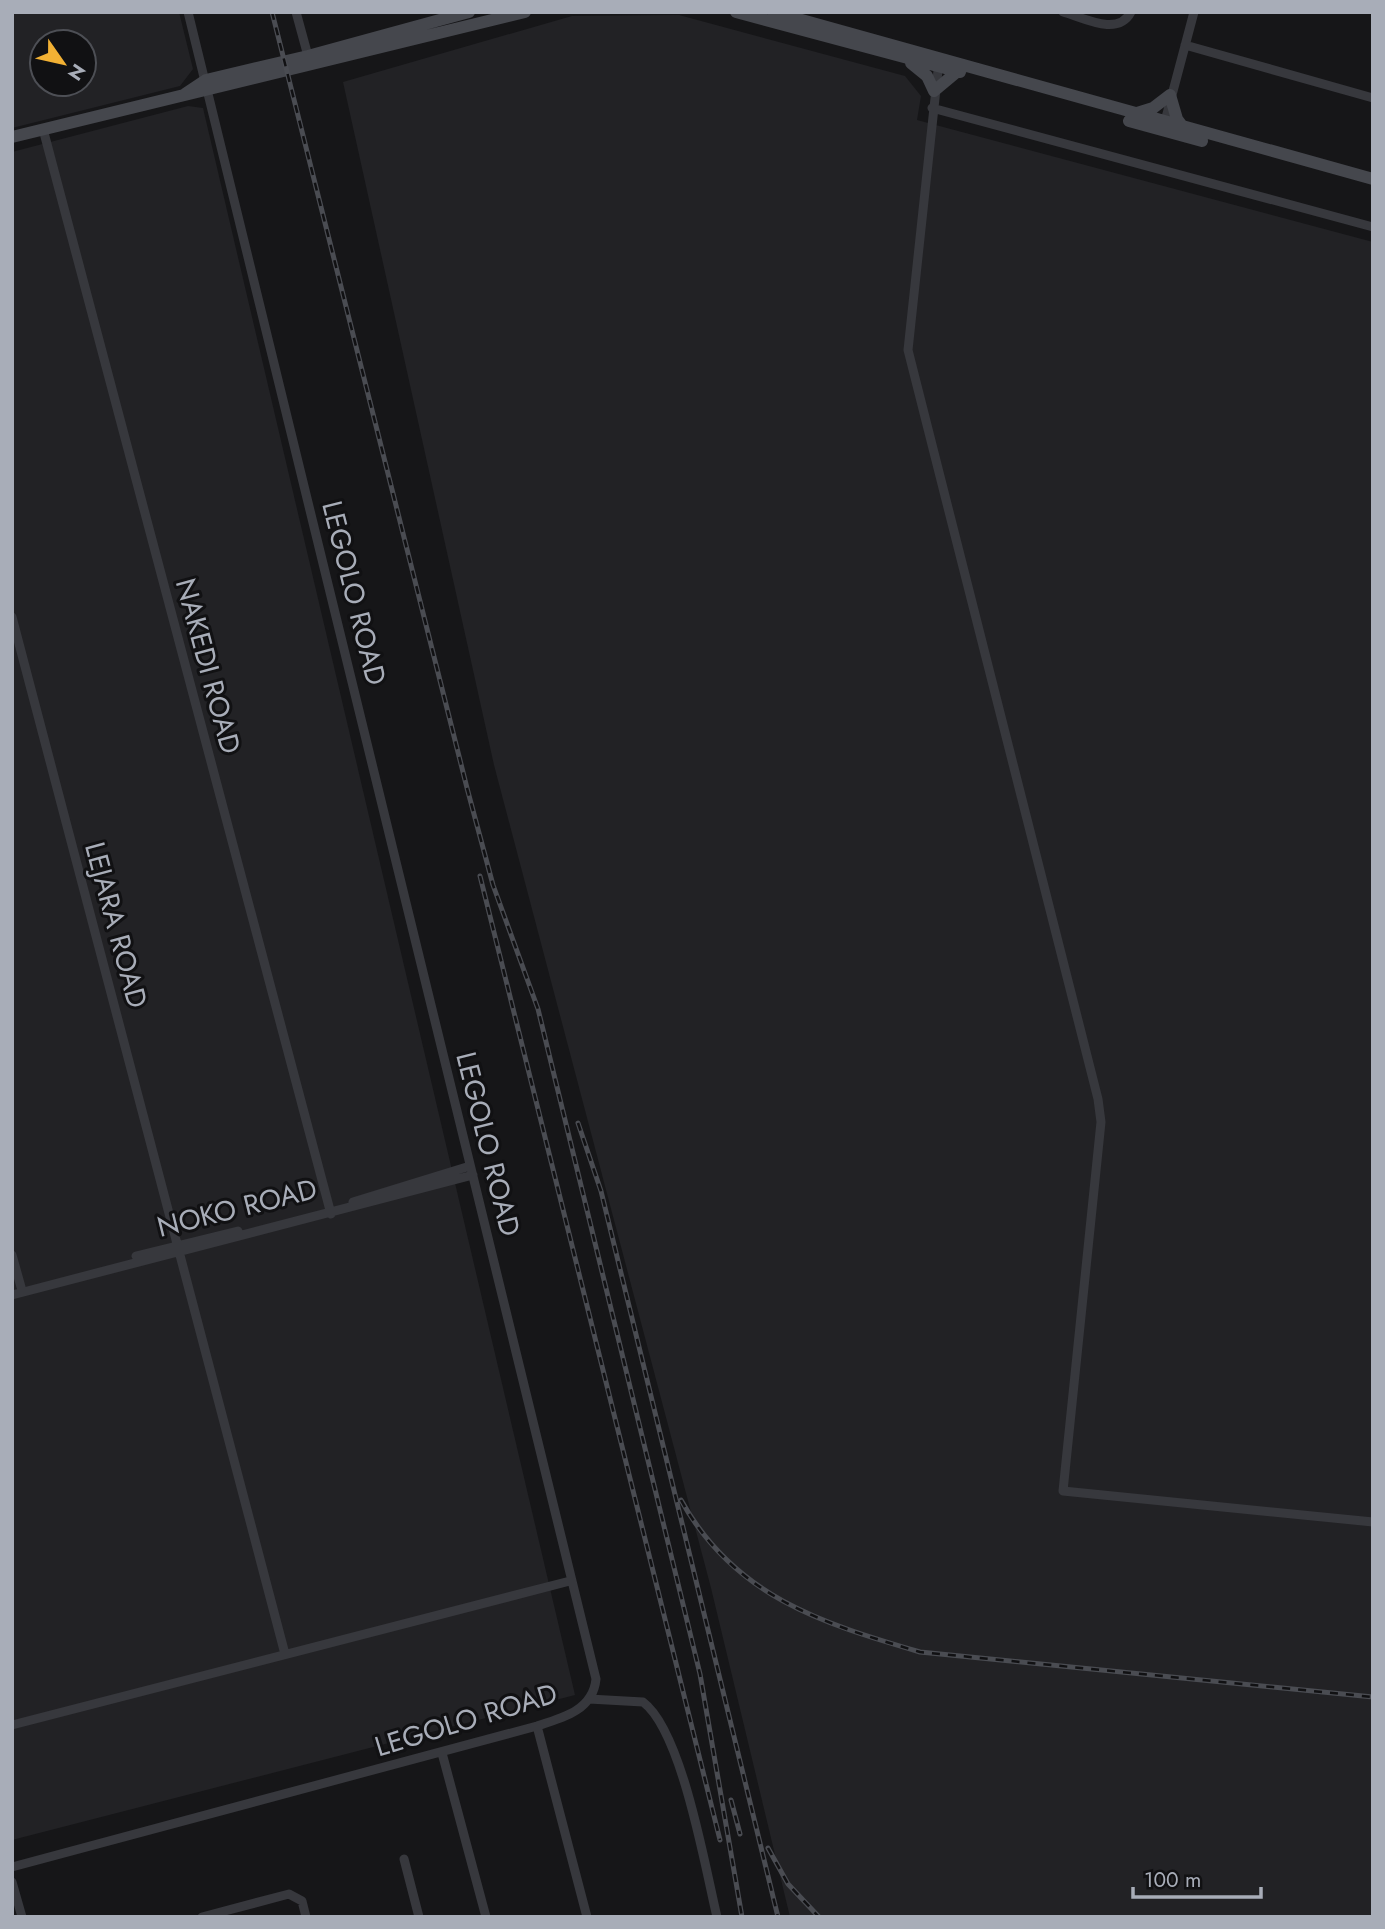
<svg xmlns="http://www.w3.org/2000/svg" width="1385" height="1929" font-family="Jost,sans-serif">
	<rect width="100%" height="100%" fill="#161618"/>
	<!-- built -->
	<path fill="#222225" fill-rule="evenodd" d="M12,12H179L193,69L180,86L12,128ZM42,42H84V84H42Z
		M679,15L905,76L921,96L917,120L1373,242V1917H790L711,1588L494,765L343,82L572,16Z
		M188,106L203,108L575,1695L12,1840V152Z"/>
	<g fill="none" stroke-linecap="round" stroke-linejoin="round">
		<!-- minor -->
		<path stroke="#37383d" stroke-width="9" d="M296,12L308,56
			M1063,12C1084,18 1118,37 1131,12
			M1185,45L1373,98
			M939,61L908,350L1098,1099L1101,1122L1063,1491L1373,1522
			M932,108L1373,227
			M1164,125L1194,12
			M43,129L331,1214
			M12,617L285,1654
			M353,1202L470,1166
			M12,1255L21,1287
			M136,1256L238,1231
			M12,1295L473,1175
			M589,1699L643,1702C682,1731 705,1867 717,1917
			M12,1725L570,1581
			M537,1726L587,1917
			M442,1753L486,1917
			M404,1859L419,1917
			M12,1867L537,1726C563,1718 593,1710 596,1679L188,12
			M12,1882L22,1917
			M202,1917L289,1894L302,1901L306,1917"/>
		<!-- secondary -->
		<path stroke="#45474d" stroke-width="12" d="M736,12L960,72
			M773,12L1373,179
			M911,63L927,76L934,91L958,71
			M185,94L206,80L308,56L469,12
			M1137,113L1153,108L1170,95L1177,119L1183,127
			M1129,121L1202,141
			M12,137L525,12"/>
		<!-- rail casing -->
		<g stroke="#4a4c52" stroke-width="5">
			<path id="rail" d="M272,12L467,788L493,885L538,1009L700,1674L742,1917
				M480,876L720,1840
				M578,1123L601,1191L778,1917
				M681,1500C734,1596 821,1623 920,1652L1373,1697
				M731,1800L740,1834
				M768,1848L788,1884L819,1917"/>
		</g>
		<!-- rail -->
		<use href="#rail" stroke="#111113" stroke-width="2.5" stroke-dasharray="8" stroke-linecap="butt"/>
	</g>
	<g text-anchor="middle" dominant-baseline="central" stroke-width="6" stroke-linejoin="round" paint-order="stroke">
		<!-- street labels -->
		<g font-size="28" fill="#a8adb8" stroke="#111113">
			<text transform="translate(354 593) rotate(76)">LEGOLO ROAD</text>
			<text transform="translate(208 666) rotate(75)">NAKEDI ROAD</text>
			<text transform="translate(116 925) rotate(75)">LEJARA ROAD</text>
			<text transform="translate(488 1144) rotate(76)">LEGOLO ROAD</text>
			<text transform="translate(237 1208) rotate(-14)">NOKO ROAD</text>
			<text transform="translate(466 1720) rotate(-17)">LEGOLO ROAD</text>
		</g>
	</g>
	<!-- border -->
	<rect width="1385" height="1929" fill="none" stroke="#a8adb8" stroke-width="28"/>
	<!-- north arrow -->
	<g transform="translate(63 63) rotate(124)"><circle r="33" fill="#111113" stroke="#4d4f55" stroke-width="2"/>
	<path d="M0-5L12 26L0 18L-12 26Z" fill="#f2b134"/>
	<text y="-10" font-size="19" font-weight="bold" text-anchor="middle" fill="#a8adb8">N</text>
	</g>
	<!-- scale -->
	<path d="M1133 1887v10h128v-10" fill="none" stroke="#a8adb8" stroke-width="3.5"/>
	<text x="1144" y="1887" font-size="21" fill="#a8adb8" stroke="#111113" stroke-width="5" paint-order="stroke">100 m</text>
</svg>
